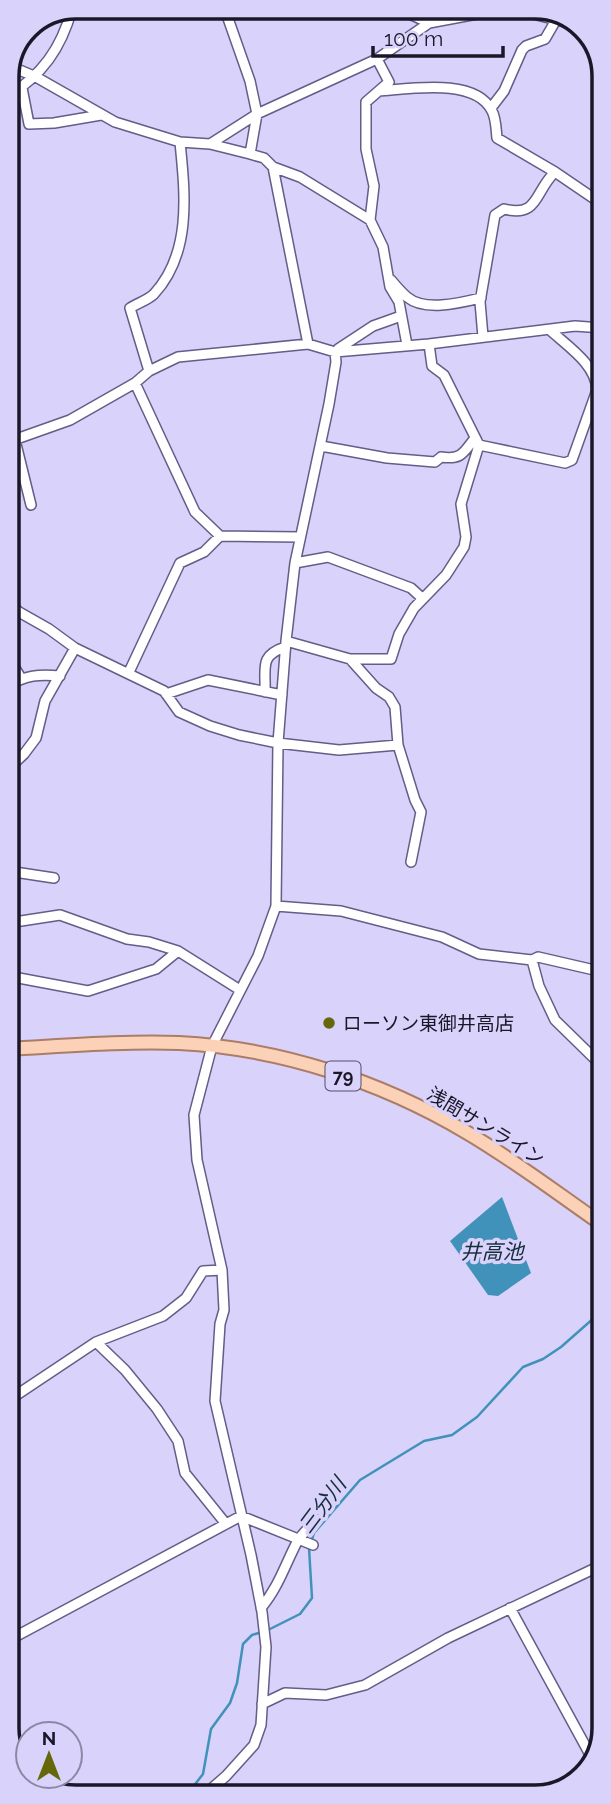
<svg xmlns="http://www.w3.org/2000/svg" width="611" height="1804" font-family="Raleway,'Noto Sans JP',sans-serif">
	<rect width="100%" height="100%" fill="#d9d2fa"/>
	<!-- water -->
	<path fill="#4192ba" d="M502,1197L531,1273L498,1296L488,1295L450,1241Z"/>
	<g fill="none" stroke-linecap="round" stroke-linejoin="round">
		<!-- stream -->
		<path stroke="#4192ba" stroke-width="2.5" d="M268,1630L300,1614L312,1598L309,1548L314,1533L360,1480L424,1441L452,1435L477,1417L523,1367L543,1359L561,1347L603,1310
			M186,1796L203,1774L211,1729L230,1703L237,1683L243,1644L252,1635L262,1632"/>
		<!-- minor casing -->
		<g stroke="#655c87" stroke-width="12">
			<path id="minor" d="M224,7L250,81L257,114L250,154
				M395,7L429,23
				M509,8L581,26
				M377,59L389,82L366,102V149L374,186L370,220L383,247L390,287L399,302L407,345
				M10,66L36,77L115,122L180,142L210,144L250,154L264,158L273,167L308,344
				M22,88L29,124L54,123L101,115
				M379,91C409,89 476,77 492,111C496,118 496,129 497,138L555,172L602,204
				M7,97C42,75 61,49 72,9
				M491,108L504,91L522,50L526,46L545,39L556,20
				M210,144L257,114L377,59L429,23L510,8
				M273,167L300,177L370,220
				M391,280C396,286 401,292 407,297C425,312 460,303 481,298
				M483,337L480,302L495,215L504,209C539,218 534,192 555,172
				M338,349L373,326L401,316
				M149,371L130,308C138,303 148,300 154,294C192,253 185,193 180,142
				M135,383L195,512L220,536L300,537
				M15,440L31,505
				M8,442L70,420L135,383L149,371L178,357L308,344L335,352L429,344L575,326L602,328
				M479,445L565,463L572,460L597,390C596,364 567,346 550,330
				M321,446L387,458L435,462L441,457C462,460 463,453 475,438
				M295,563L328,557L411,588L423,599
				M8,602L19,612L49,629L75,648L164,691L179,712L210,726L239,735L278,743L339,750L398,745
				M286,641L350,659H391L399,634L414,608L446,575L464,547L466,537L461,504L479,445L444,375L432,366L429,344
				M8,657L21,678
				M350,659L376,688L389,697L395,707L398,745L415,800L421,812L411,862
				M129,672L180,563L204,552L220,536
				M8,686C26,675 39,674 60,676
				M265,692C266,667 259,656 285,647
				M166,694L208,680L282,695
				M8,769L24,754L36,738L45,701L75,648
				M8,871L54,878
				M276,906L341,911L442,937L479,954L532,960L538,957L603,972
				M8,923L60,915L127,939L149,942L178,951L240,990
				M532,960L539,986L555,1020L603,1067
				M8,976L88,991L156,969L178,951
				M96,1342L125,1370L157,1409L178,1441L185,1473L226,1524
				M9,1400L96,1342L163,1316L186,1298L203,1271L222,1270
				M261,1608C278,1588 285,1565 297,1542C302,1534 309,1527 316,1520
				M510,1608L593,1760
				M9,1640L241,1516L313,1545
				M262,1704L285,1693L326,1695L365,1685L448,1638L604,1564
				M203,1796L226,1776L254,1745L261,1725L266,1647L262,1612L251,1555L215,1401L220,1324L224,1310L222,1270L197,1160L194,1115L212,1046L258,956L276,906L278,743L286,641L295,563L329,404L336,362L335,352"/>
		</g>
		<!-- major casing -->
		<g stroke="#ab7c66" stroke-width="16">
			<path id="major" d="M8,1049C65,1046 122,1041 179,1043C279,1048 380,1081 466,1132C514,1160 558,1194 603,1225"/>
		</g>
		<!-- minor -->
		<use href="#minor" stroke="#fff" stroke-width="9"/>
		<!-- major -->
		<use href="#major" stroke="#fbd1b7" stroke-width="12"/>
	</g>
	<!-- markers -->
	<circle fill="#646808" stroke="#d9d2fa" stroke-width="2.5" cx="329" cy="1023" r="7"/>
	<g text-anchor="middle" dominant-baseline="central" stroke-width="7" stroke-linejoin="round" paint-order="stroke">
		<!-- shield labels -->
		<rect fill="#d9d2fa" stroke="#544f68" stroke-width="2" x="325.5" y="1061.5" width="35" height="29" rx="5"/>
		<g font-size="18" font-weight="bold" fill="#1b1729">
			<text x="343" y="1076">79</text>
		</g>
		<!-- poi labels -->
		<g font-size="19" fill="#1b1729" stroke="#d9d2fa" text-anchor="start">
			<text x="343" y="1023">ローソン東御井高店</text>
		</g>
		<!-- street labels -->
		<g font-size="19" fill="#1b1729" stroke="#d9d2fa">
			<text transform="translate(486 1126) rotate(31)">浅間サンライン</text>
		</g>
		<!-- water labels -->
		<g font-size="21" font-style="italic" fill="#152e3b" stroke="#d9d2fa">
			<text x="492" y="1251">井高池</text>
			<text transform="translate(322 1505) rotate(-53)">三分川</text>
		</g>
	</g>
	<!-- crop -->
	<path d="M0 0H611V1804H0ZM76 19H535A57 57 0 0 1 592 76V1728A57 57 0 0 1 535 1785H76A57 57 0 0 1 19 1728V76A57 57 0 0 1 76 19Z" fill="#d9d2fa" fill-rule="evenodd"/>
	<path fill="none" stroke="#1b1729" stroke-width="3.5" d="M76 19H535A57 57 0 0 1 592 76V1728A57 57 0 0 1 535 1785H76A57 57 0 0 1 19 1728V76A57 57 0 0 1 76 19Z"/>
	<!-- north arrow -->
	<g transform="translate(49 1755)"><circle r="33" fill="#d9d2fa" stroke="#8d87a6" stroke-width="2"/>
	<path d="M0-5L12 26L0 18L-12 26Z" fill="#646808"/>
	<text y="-10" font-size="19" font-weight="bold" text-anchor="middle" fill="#1b1729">N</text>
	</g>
	<!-- scale -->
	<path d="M373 46v10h130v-10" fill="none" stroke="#1b1729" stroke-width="3.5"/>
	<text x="384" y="46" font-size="21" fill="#1b1729" stroke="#d9d2fa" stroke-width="5" paint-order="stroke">100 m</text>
</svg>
